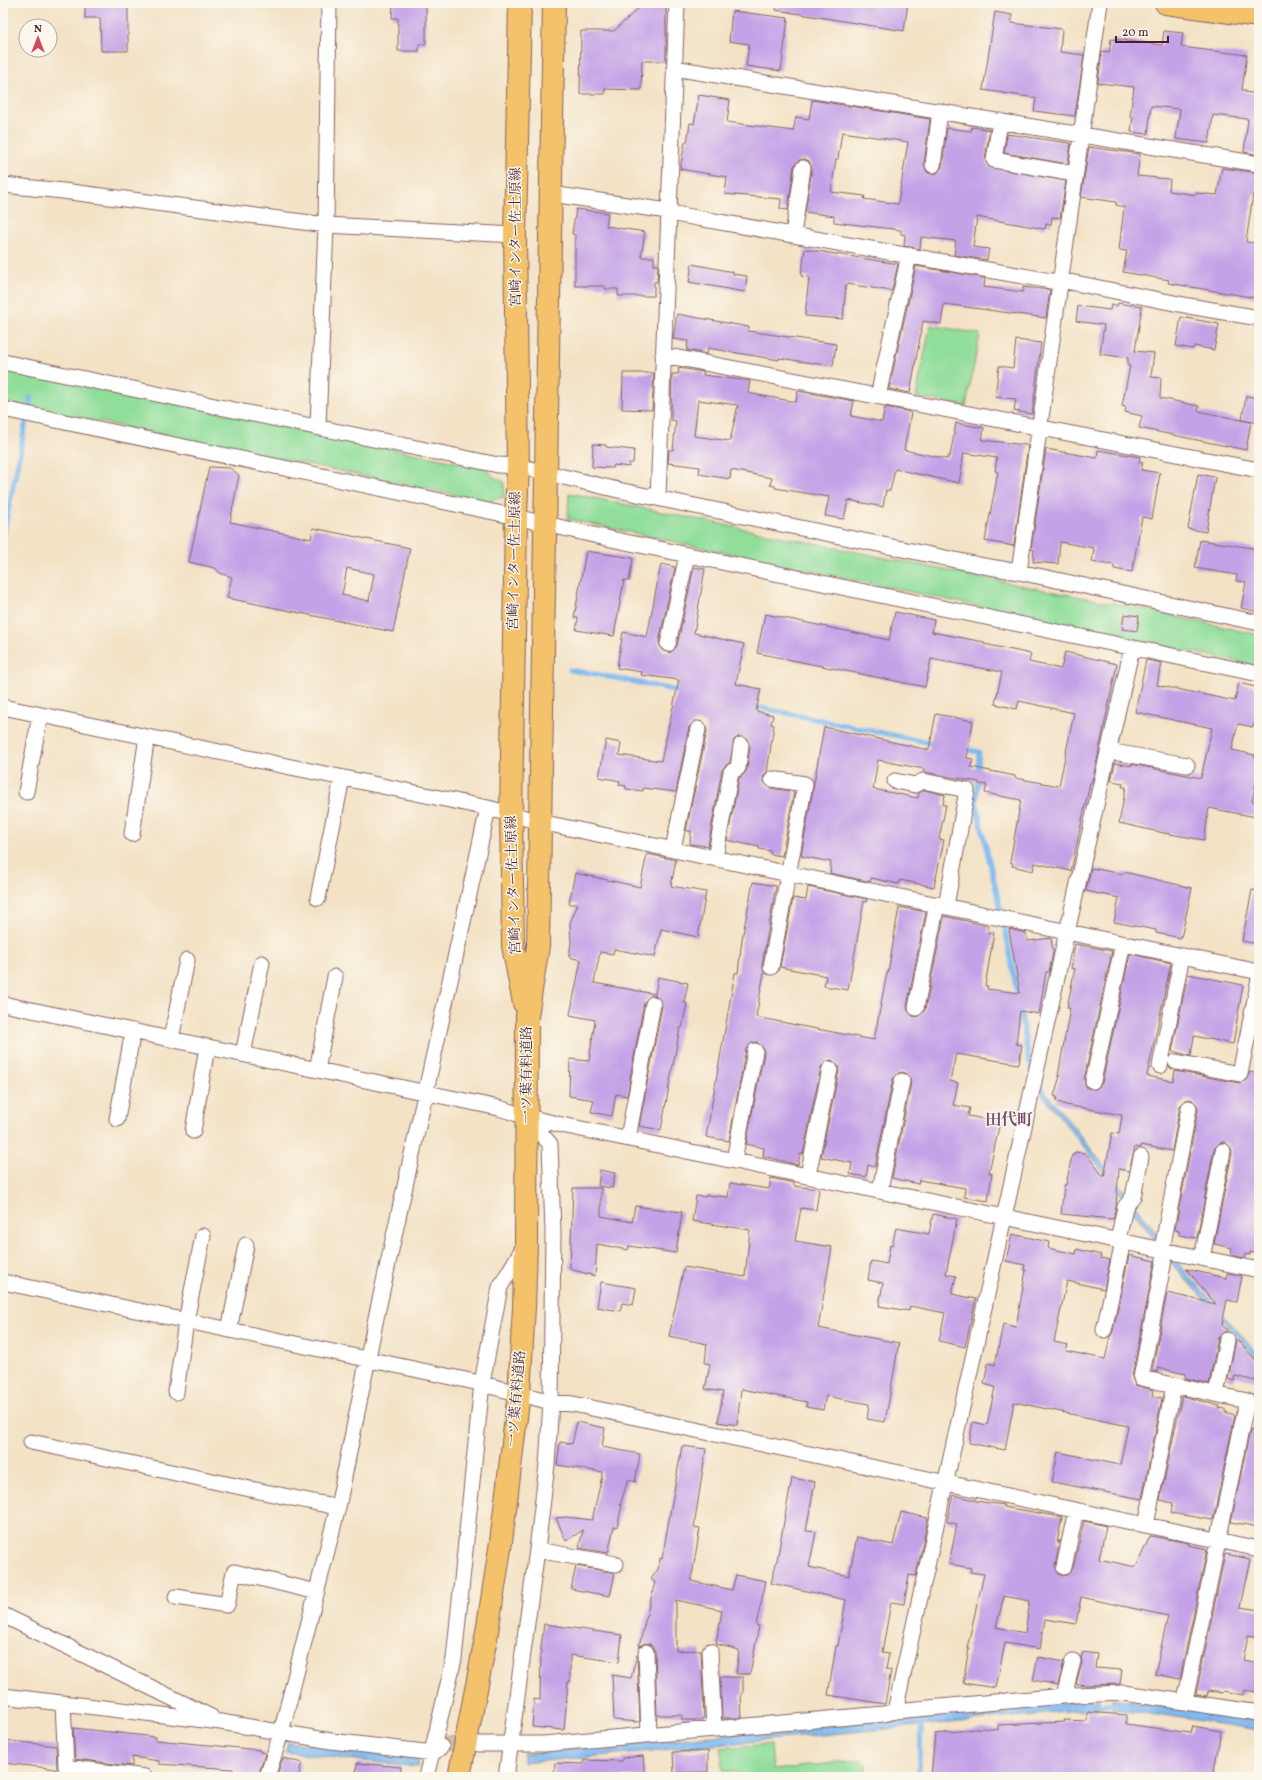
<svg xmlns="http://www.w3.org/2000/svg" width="1262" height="1780" font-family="Vollkorn,'Noto Serif JP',serif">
	<rect width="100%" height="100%" fill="#fbf7ec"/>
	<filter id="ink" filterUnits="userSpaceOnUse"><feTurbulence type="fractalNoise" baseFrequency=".025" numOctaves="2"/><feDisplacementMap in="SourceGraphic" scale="8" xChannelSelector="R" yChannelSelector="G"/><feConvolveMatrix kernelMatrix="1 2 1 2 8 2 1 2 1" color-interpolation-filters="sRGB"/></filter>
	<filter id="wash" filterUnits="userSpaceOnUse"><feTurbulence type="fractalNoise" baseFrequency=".012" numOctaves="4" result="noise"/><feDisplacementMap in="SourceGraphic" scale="16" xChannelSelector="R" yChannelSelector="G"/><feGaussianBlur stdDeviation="0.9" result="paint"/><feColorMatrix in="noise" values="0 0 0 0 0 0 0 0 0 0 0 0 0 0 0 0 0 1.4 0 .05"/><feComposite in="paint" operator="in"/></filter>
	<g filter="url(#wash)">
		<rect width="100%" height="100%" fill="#f3e2c5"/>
		<!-- green -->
		<path fill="#91de9b" stroke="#6e7e63" d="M930,325L980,334L966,406L916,397Z
			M3,367L488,469L492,476L504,482V497L493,499L491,502L3,402Z
			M569,493L988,579L1137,608L1259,635V666L568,519Z
			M771,1744L773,1770L862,1760L866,1765L865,1777H737V1772L724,1771L720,1748Z"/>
		<!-- water -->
		<path fill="#7eb9f0" stroke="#646c8e" d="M1044,1090L1138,1208L1177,1262L1259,1355V1361L1173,1265L1120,1193L1041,1093Z
			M1099,1699L1098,1709L523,1763V1754Z
			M1112,1699L1259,1720V1730L1137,1711L1112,1710Z
			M288,1742L419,1757L417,1767L286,1752Z"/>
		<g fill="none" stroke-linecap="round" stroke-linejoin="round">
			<!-- stream -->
			<path stroke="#7eb9f0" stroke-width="5" d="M3,537L31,397
				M570,670L595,674L683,692
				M752,706L936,744
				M963,749L979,752L976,803L1006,933L1018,998
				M1020,1006L1029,1062L1033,1070
				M1038,1081L1047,1097
				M1092,1705H1118
				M918,1777L922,1721"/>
		</g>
		<g id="blocks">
			<!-- building -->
			<path fill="#c4a2e7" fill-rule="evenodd" d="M85,3H128V51H101L100,18H85Z
				M393,3H426V44H419V51H398V18H392Z
				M777,3H908L904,31L776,10Z
				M643,4L666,5V61H642L641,90L605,89V94H580L581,31H614Z
				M732,11L788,18L781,71L746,66L749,44L729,41Z
				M995,12L1012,15L1011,23L1062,29L1060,52L1084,55L1075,116L1034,111L1036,98L983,90Z
				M1164,31L1183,33L1181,47L1247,55L1242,90H1246L1245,92L1259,94V155L1244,152L1248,119L1213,115L1209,143L1176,139L1180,109L1151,106L1148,134L1131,132L1133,117H1130L1134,87L1098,83L1102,51L1109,52L1111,39L1162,45Z
				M699,95L730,100L727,122L793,131L796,117L809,119L812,100L930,119L924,164L927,172L932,174L937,173L942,167L947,128L971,131L972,127L990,130L985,159L989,167L1066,181L1060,218L1052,217L1051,225L1046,224L1045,229L977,217L973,247L989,249L987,260L954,255L956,241L921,237L920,249L904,246L905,235L901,234V230L834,222V216L805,212L812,169L809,161L805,159L799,160L794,166L788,210L780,209L781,199L725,194L727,177L680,169L685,142H687L690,123L694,124ZM842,132L908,142L898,204L864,199L865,196L831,192L836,159H838Z
				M1007,134L1069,143L1071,144L1068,164L1004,153Z
				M1089,147L1140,154L1137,176L1170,179L1169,191L1196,195V193L1217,195L1222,168L1259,173L1256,194H1253L1246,242L1259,243V274L1256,298L1168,283L1169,280L1123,272L1127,251L1119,250L1124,207L1116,205V202L1081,197Z
				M576,209L608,213L606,226L645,232L641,257H654V265H658L657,282H654V296H618V289H605V286H575V235L572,234Z
				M805,249L898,264L892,291L846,284L843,319L805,316L809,277L801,276Z
				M692,264L733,272V274L747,276L745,292L689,282Z
				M916,266L985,278L984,287L1023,292V287L1050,290L1046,318L944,304L941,324L923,321L910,393L889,389Z
				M1118,303L1142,307L1135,351L1154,353L1151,377L1161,378L1160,398L1199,406L1198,411L1251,422L1246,450L1139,428L1142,416L1125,412L1126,407L1122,406L1130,366H1128V358L1100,354L1104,325L1076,321L1078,306L1110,310L1111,305L1117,306Z
				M677,314L749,327L748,331L836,344L833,366L779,358V360L708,348L707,354L687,350L688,341L673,339Z
				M1181,317L1219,324L1214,350L1194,346L1193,349L1176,346Z
				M1016,340L1041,343L1032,414L1014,411L1016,399L995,397L999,366L1013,368Z
				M679,368L704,372L703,375L750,381L748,393L796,402L798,391L854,401L851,416L882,422L885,407L906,411L911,413L904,450L948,459V456H950L956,423L984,428L982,440L1026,445L1028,446L1014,546L985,541L998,472L995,471L997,458L964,453L959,483L895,469L890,491L886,490L883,507L848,500L844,519L825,516L829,497L775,488V486L770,485L772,478L731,470L730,479L699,474L700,467L668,463L669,450H673L676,421L671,420L672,374H678ZM698,400L738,405L730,441L694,436Z
				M623,373H654L652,410L622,409Z
				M1246,396L1259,398V423L1242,420Z
				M593,444L606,445V447L634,450L633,463H629V467L614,465L613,468L592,467Z
				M1046,449L1097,458L1098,450L1140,457L1139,462H1143L1141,470L1160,473L1152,519L1142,517L1132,572L1114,569V565L1092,562L1094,548L1060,542L1058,564L1033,562L1034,550L1031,549Z
				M209,467L230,468L239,475L230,522L311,539L313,528L410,548L393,632L227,598L232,577L220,573L215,568L189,562ZM347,568L374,574L369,601L342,595Z
				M1198,474L1215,477L1206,532L1188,529Z
				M1200,540L1259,549V612L1241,608L1246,582L1236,581L1237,575L1195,568Z
				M586,551L633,558L629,581L624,580L614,636L576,630L578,618H574Z
				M661,564L675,567L659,642L662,650L670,653L677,646L694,567L705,569L694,633L744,644L736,684L761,689L756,711L773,715L771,724L774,725L767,772L763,777L764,782L770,788L794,792L782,856L770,854L771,851L759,849V847L727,840L739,778L745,773L747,769L750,746L746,738L738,737L734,740L730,762L724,767L722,770L708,846L690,844L691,831H686L707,731L706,726L704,722L695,721L689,727L676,792L643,788V791L626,789V786L619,785L620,781L599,777L606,740L621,743L619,755L661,761L679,680L641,675L642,672L617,668L623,632L647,637Z
				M895,612L934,620L932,632L984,642V644L1031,654L1029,662L1061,669L1065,652L1117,664L1097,760L1093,777L1091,783H1090L1071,871L1035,863L1033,871L1012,866L1013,863L1010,862L1021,800L985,793L987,785L979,784V782L924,772V769L878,760L873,789L918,798L919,793L924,790L945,795L943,805H946L939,839L944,840L934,887L900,880L899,884L871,878L870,882L830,873L831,862L801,856L824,727L929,750L936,714L973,721L967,758L973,759L971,767L1015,776V778L1059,786L1074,713L1019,701L1017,709L995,704L1002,672L931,659L925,687L757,653L765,614L889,640Z
				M1124,614L1139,616L1137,631L1122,629Z
				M1146,660L1161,663L1157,685L1235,701L1239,683L1259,688V726L1254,724L1253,727L1238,724L1232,750L1255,755L1254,757L1259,758V769L1252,801L1259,803L1256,817L1209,808L1204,840L1164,833L1119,823L1126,787H1122L1123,783L1111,781L1115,763L1131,766V764L1201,778L1212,728L1135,712Z
				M647,854L676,860L671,886L706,892L698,937L661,929L655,957L614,949L613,954L600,952L594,983L655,994L658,977L688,983L684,1003H687L682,1028H680L661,1130L639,1126L662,1006L661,1001L655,995L650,996L644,1002L627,1096L616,1094L612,1116L591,1112L594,1100L569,1096L570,1059L589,1061L595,1020L570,1015L581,960L569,957L571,943L570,923L578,904H569L575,873L640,887Z
				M1091,868L1123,874L1124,872L1192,888L1181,938L1156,933V930L1114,922L1119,898L1086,891Z
				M753,882L776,886L762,965L764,972L756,1017L796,1025L874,1040L887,973H888L899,907L926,912L907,1006L908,1011L914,1017L919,1016L925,1010L944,916L989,926L988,933L994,932L985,986H988L987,989L1020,993L1009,929L1026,933L1027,941L1051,938L1053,952L1049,972H1046L1039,1014L1020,1011L1016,1044L1022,1045L1019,1064L956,1054L950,1081L958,1083L953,1105L970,1108L968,1116L1000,1122L989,1173L992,1174L988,1201L964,1197L965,1188L919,1180L918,1184L892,1178L911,1083L910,1078L904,1072L899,1073L893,1079L875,1167L868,1165L866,1177L850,1174L852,1163L821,1157L839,1071L838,1066L832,1060L827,1061L821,1067L803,1154H800L798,1165L763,1156L764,1148L746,1144L764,1053L763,1048L757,1042L752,1043L746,1049L729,1141L706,1137L735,973H738L742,939Z
				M808,887L867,899L866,902L864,901L848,990L824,986L826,976L780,967L793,898L806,900Z
				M1252,890L1259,891V944L1242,941Z
				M1075,944L1112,951L1084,1079L1085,1084L1087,1088L1096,1089L1102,1083L1130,954L1171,963L1147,1076L1173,1081L1175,1071L1239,1083L1246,1080L1250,1072L1259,1074V1254L1250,1252V1255L1246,1254L1245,1258L1231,1255L1232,1248L1214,1244L1232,1153L1231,1148L1225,1142L1220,1143L1214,1149L1197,1238L1179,1235V1231L1175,1230L1198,1110L1197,1105L1191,1099L1186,1100L1180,1106L1172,1151L1141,1145V1148L1135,1147L1129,1171L1119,1169L1116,1206L1113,1219L1061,1214L1064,1185H1066L1072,1155H1074L1075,1152L1085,1153L1104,1177L1112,1133L1119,1134L1122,1115L1066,1105L1056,1101L1057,1097L1054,1096L1060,1076H1058L1070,1008H1067L1075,968L1071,969Z
				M1188,974L1243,985L1233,1044L1194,1036L1191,1056L1172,1051Z
				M600,1170L615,1173L612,1188L598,1186Z
				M771,1178L794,1183V1186L819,1189L816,1210L801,1208L795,1241L832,1247L818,1328L899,1343L885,1422L867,1419L869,1404L826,1396L823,1410L806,1407L807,1402L741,1389L737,1425L718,1422L723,1392L705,1389L710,1364L705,1363L707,1344L669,1336L684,1267L745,1277L750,1230L692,1221L696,1196L706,1197V1195L728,1197L730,1183L769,1189Z
				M573,1188H601V1216L632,1222L635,1206L682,1212L676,1253L629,1246L628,1250L597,1244L595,1276L570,1269Z
				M933,1214L957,1219L946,1274L956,1276L952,1294L976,1299L965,1347L939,1341L945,1313L910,1306L909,1311L879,1306L883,1283L868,1280L871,1261L887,1264L890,1245L892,1246L896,1228L929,1234Z
				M1012,1234L1049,1242L1048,1248L1076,1254L1077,1249L1101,1255L1100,1258L1110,1260L1104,1289L1067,1281L1054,1342L1068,1345L1066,1351L1105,1359L1110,1337L1113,1332L1129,1255L1155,1261L1132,1377L1135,1385L1153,1390L1152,1396L1162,1398L1142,1499L1052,1482L1058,1452L1120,1465L1128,1426L1014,1402L1005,1450L969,1443L973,1422L987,1425L995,1387L984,1384L988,1363L995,1365L1003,1324L1016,1327L1026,1270L1024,1269L1025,1265L1006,1261Z
				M1186,1269L1226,1278L1227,1273L1242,1276L1237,1302L1227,1300L1222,1325L1228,1331L1224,1332L1218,1338L1209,1384L1185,1378L1186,1374L1158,1368L1157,1372L1152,1371L1167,1293L1216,1304Z
				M601,1282L636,1288L633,1305L622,1303L620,1311L597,1307Z
				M1236,1339L1259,1363V1382L1235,1376L1234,1381L1228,1379Z
				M1182,1396L1220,1406L1219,1408L1225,1409V1412L1235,1415L1213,1520L1171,1513L1173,1503L1160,1500Z
				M577,1422L605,1428L602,1447L640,1454L635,1482L628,1480L620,1505H622L617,1527H614L608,1553L579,1548L583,1530L566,1541L556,1518L566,1517L592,1520L602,1476V1472L557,1465L560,1442L572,1444Z
				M1259,1427V1527L1231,1522L1250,1430Z
				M682,1446L706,1449L694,1527L700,1528L691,1581L732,1590L736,1575L766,1581L756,1625L759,1626L750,1674H736L739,1650L716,1644L722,1610L676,1600V1651L701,1650L704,1718H702V1720H682V1715H657L655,1651L650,1644L645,1643L639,1646L655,1582L651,1579L658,1569L660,1558L662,1559Z
				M792,1478L815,1482L806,1531L816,1532L809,1567L849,1576L857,1537L893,1545L901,1512L928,1518L916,1576L909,1575L904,1604L891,1602L882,1653L889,1654L886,1669L891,1670L885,1704L828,1695L836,1646H838L846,1600L771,1583L777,1560Z
				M953,1495L976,1500V1501L1004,1505V1507L1062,1517L1057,1543L1060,1540L1055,1566L1058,1573L1062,1576L1067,1575L1073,1569L1084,1521L1106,1526L1099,1559L1136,1567L1150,1536L1189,1543L1188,1545L1207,1549L1180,1679L1155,1674L1168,1616L1081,1597L1076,1624L1045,1619L1040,1649L1005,1643L996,1688L963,1683L969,1648H967L984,1574L970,1572L971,1568L949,1564L957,1524L947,1522ZM1004,1596L1030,1601L1025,1633L996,1627Z
				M1225,1554L1250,1559L1240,1607L1259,1610V1637L1248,1635L1243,1660L1259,1663V1675L1256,1692L1244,1690L1243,1695L1223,1691L1222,1693L1208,1691L1207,1696L1196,1694Z
				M576,1566L615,1573L610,1596L571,1589Z
				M544,1624L622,1635L619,1662L570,1655V1682H568L564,1730L532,1727L534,1699L540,1700L541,1647Z
				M1083,1652L1097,1654L1095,1668L1122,1670L1120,1684L1087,1685L1076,1684L1082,1663L1081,1656H1082Z
				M637,1655L640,1722L614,1720L612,1675L631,1678Z
				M1038,1657L1064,1662L1058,1685L1033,1680Z
				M720,1677H743V1694H741L742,1718H722Z
				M1087,1712L1126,1715V1724L1191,1733L1193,1726L1221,1731L1213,1777H931L935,1734L983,1728L998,1730V1725L1065,1722L1064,1720L1087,1721Z
				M73,1728L156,1737V1740L260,1750V1752L265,1753L258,1777H233V1769L159,1764V1761L132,1757V1766L75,1759Z
				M3,1740L56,1746L57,1769L3,1763Z
				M708,1751V1772L674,1773L673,1752Z
				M643,1756L645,1777H554L555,1763L584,1764V1760L622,1761V1758Z
				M283,1758L302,1763L298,1777H276Z
				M357,1763L401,1767L400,1777H356Z"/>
		</g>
	</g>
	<g filter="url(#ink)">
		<use href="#blocks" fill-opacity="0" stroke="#856361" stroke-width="1"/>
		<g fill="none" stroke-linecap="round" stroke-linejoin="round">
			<!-- street-tunnel -->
			<path stroke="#d1bba6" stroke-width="15" stroke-dasharray="15 8" stroke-linecap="butt" d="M444,1744H474"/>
			<!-- street casing -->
			<g stroke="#856361" stroke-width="17">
				<path id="street" d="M674,68L1259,164
					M1000,121L994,160L1075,174
					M933,165L940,111
					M3,185L63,191L326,225L515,235
					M551,194L668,211L675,214L1051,281L1060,280L1189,306L1259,318
					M793,235L803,168
					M663,355L1259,470
					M3,362L498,465L518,466L618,490L984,566L1019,572L1259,623
					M878,396L909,255
					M3,409L498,513L611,539L1259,674
					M318,426L326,225L329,3
					M658,498L677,3
					M1019,572L1100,3
					M668,644L687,555
					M3,707L488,808L540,822L1259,972
					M1108,751L1187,765
					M895,781L915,785L923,781L967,790L946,906
					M26,792L40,715
					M132,834L147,737
					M673,849L698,729
					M715,858L731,772L738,768L741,745
					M318,898L342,778
					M771,967L805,784L772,779
					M3,1004L499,1108L527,1117L562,1125L1259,1270
					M916,1008L937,904
					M171,1039L187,960
					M243,1054L262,963
					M1176,1062L1240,1074L1259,979
					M1160,1066L1182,956
					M317,1070L335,977
					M1093,1081L1123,944
					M117,1119L133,1031
					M193,1131L207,1047
					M628,1138L653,1004
					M734,1160L755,1051
					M808,1175L830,1069
					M880,1190L902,1081
					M1118,1240L1125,1207L1133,1197L1141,1157
					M1162,1249L1189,1108
					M1166,1250L1141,1378L1247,1401L1185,1701
					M1202,1258L1223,1151
					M3,1282L475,1382L551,1402L573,1404L1259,1549
					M229,1330L246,1245
					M1104,1330L1123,1241
					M176,1392L186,1321L203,1236
					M1216,1394L1227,1340
					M31,1442C133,1463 235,1487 338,1507
					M1146,1525L1174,1385
					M537,1550L616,1564
					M1064,1567L1076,1510
					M176,1597L227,1605L234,1572L317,1592
					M3,1615L211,1717
					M710,1651L714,1729
					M646,1652L649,1735
					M3,1696L221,1722L331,1741L433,1753L441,1747
					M1064,1696L1073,1661
					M63,1704L66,1767L145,1777
					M895,1711L1067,932L1132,648
					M479,1744H544L884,1714L895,1711L1075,1695L1124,1693L1259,1713
					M267,1777L281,1733L338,1507L376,1318L488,808
					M426,1777L454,1659L482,1383L500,1287L525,1245
					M506,1777L537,1550L547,1465L551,1402L553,1232L550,1144L527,1117"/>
			</g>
			<!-- primary casing -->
			<g stroke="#856361" stroke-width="24">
				<path id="primary" d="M520,3L515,235L518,466L516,516L511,815L513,946L524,1003
					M1166,3L1259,16
					M459,1777L486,1638L501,1542L519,1393L524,1307L526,1244L527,1016L538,946L554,3"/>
			</g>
			<!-- street -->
			<use href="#street" stroke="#fff" stroke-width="15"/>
			<!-- primary -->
			<use href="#primary" stroke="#f3c26a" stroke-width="22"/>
		</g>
	</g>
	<g text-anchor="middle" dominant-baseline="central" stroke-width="3" stroke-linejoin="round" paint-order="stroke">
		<!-- street labels -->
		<g font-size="14" fill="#4a1f2b" stroke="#fbf7ec">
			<text transform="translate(516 237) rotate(-90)">宮崎インター佐土原線</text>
			<text transform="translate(515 561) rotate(-89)">宮崎インター佐土原線</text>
			<text transform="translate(514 885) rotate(-92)">宮崎インター佐土原線</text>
			<text transform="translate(527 1075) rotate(-90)">一ツ葉有料道路</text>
			<text transform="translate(517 1399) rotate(-85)">一ツ葉有料道路</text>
		</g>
		<!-- quarter labels -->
		<g font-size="16" font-weight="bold" fill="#754d6d" stroke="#fbf7ec">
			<text x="1009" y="1121">田代町</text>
		</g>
	</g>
	<!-- margin -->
	<rect width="1262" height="1780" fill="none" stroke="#fbf7ec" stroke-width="16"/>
	<!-- north arrow -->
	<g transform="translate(38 38)"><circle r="19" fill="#fbf7ec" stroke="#b4a19f"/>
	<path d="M0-3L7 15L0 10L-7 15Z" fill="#d1495b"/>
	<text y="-6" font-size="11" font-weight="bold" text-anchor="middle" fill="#4a1f2b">N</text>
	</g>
	<!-- scale -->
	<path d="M1116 36v6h52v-6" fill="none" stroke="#4a1f2b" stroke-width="2"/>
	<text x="1122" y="36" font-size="12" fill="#4a1f2b" stroke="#fbf7ec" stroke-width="3" paint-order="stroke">20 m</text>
</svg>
